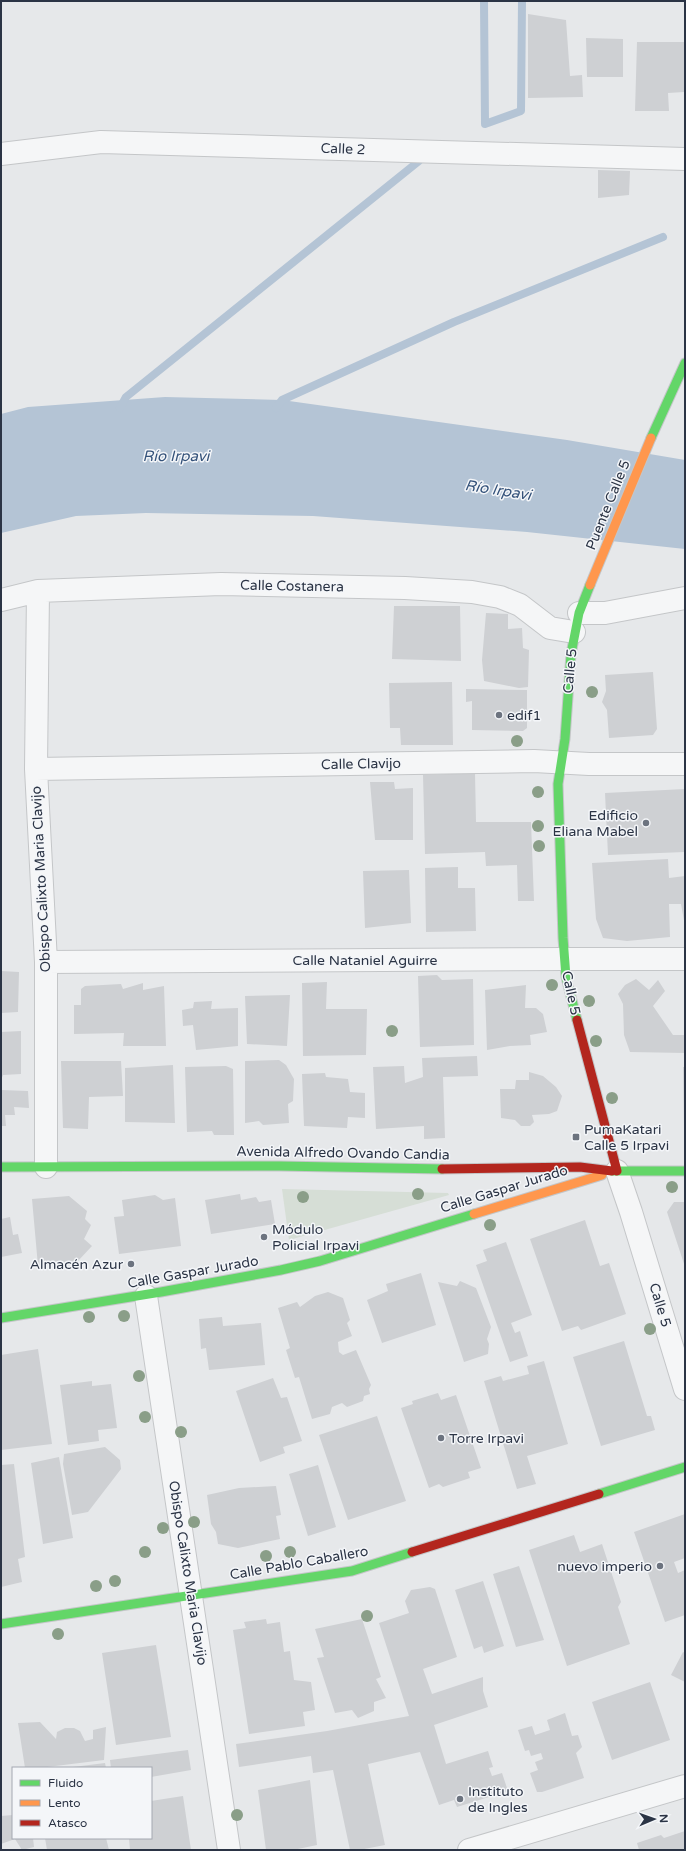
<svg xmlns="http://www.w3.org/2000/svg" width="686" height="1851" font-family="'Varela Round',sans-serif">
	<rect width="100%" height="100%" fill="#e6e8ea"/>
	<!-- green -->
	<path fill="#d6ded6" d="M282,1189L448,1193L449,1195L289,1240Z"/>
	<!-- water -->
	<path fill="#b4c4d5" d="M165,397L282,400L567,440L685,460V549L527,532L313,516L146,513L76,516L1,533V414L28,407Z"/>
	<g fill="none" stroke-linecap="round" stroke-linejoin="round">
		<!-- stream -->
		<path stroke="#b4c4d5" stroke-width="8" d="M484,1L485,124L521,111L522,1
			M120,408L126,397L419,161
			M276,408L282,400L454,322L663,237"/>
	</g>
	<!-- building -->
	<path fill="#ced0d3" d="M528,14L566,20L570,76L582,75L583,97L528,98Z
		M586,38L623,39V77H587Z
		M637,42H684V92L668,93L669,111H635Z
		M598,170L630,171L629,195L598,198Z
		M394,606H460L461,661L392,659Z
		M486,613L508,614V629L522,628L523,648L529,650L528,687L519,688L484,681L482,660Z
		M653,672L657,729L653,735L609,738L607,710L602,702L606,691L605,675Z
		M452,682L453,745H401L400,728H390L389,683Z
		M466,689L527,690V728L523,731L472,730V701L466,702Z
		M475,773L476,822H531L534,901H518L517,865L486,866L485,852L425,854L423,775Z
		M370,782H394L395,789L413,788V840H375Z
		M685,789V852L608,855L605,793Z
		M668,859L669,878L685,876V926L681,904H669L670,937L627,941L603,938L596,919L592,863Z
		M458,867V888H475L476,931L426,932L425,868Z
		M409,870L411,923L365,928L363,871Z
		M1,971L19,972L18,1012L1,1013Z
		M437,975L442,980L473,979L474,1045L420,1047L418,976Z
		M636,979L649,990L658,980L665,991L653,1006L673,1035H685V1053L630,1052L624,1035L623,1004L618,994L625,985Z
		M327,982L326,1009H367L366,1055L303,1056L302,983Z
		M143,983V990L164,986L166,1046H123L124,1033L74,1034V1005H81V989L85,986L121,984L123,989Z
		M526,985L525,1008H536L543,1014L547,1032L530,1035L531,1045L510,1046L487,1050L485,990Z
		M290,995L287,1046L247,1044L245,996Z
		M212,1001L211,1009L238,1008V1046L196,1050L193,1025L183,1026L182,1010L193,1008L194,1002Z
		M21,1031V1074L3,1075L1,1080V1032Z
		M477,1056L478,1076L443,1077L445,1138L424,1139V1126L376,1129L373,1067L404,1066L405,1083L423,1077L422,1058Z
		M279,1060L286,1065L294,1079L293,1101L288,1104L289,1123L263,1125L259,1121L245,1123V1061Z
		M61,1061H121L123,1096L89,1097L88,1129L63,1128Z
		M173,1065L175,1123L125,1122V1068Z
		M226,1066L233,1069L234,1135H214L212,1131L187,1132L185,1067Z
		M683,1067H685V1127H684Z
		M529,1072L543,1076L556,1087L562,1096L557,1111L549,1114L532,1115L534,1122L530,1126H521L515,1120L501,1118L500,1089H515L516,1080H529Z
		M325,1073L326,1077L348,1079L350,1092L365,1093V1118L348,1117L347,1128L304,1126L302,1074Z
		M1,1090L28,1091L29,1108L14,1107L15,1115H5L6,1126H1Z
		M240,1194L241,1200L256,1197L259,1202L271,1200L275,1224L211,1234L205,1200Z
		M155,1195L163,1200L175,1198L181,1246L119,1254L114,1217L124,1216L122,1200Z
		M69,1196L87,1211L85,1219L91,1225L84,1239L92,1246L77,1262L38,1266L32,1199Z
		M674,1202H685V1267L667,1212Z
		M10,1217L13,1235L18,1234L22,1253L1,1257V1219Z
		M585,1220L600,1266L609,1263L626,1314L581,1330L578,1326L562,1331L530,1239Z
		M506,1242L532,1315L511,1323L515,1333L520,1331L528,1356L510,1362L476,1265L487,1261L483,1250Z
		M421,1273L436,1325L382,1343L367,1300L388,1291L386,1284Z
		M460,1281L476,1288L491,1327L487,1339L489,1344L488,1354L464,1362L438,1282L457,1286Z
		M328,1292L343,1298L350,1320L347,1323L352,1336L338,1342L339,1352L343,1355L356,1350L371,1385L369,1389L370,1394L364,1396L363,1401L347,1407L342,1403L332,1407L330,1414L312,1419L299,1377L295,1378L286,1350L290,1348L278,1308L297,1302L300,1307L315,1296Z
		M222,1317L223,1326L261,1323L265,1365L209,1370L206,1348L201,1349L199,1319Z
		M624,1341L647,1416H651L655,1430L601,1446L573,1357Z
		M38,1349L52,1444L1,1450V1355Z
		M544,1361L568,1444L527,1456L536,1484L517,1489L484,1381L501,1376L503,1381L529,1374L527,1366Z
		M273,1378L281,1398L287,1397L302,1441L283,1447L285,1453L260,1462L236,1391Z
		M92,1381V1386L111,1384L117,1428L98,1430L99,1441L68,1445L60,1385Z
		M438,1393L441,1400L456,1395L481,1468L468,1472L470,1478L443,1487L439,1484L429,1488L401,1408L413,1404L412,1401Z
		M377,1416L406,1501L348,1520L319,1435Z
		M105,1447L120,1460L121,1469L88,1512L72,1515L63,1464L64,1454Z
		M59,1457L73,1538L43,1544L31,1463Z
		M14,1464L25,1557L18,1559L22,1582L1,1587V1465Z
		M318,1465L336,1527L308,1536L289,1474Z
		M276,1486L281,1515L276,1516L280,1539L238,1548L218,1544L216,1532L211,1524L207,1495L239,1488Z
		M685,1514V1558L674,1562L678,1573L685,1570V1615L665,1622L634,1532Z
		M574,1535L580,1552L602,1544L621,1602L618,1607L630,1644L567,1666L529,1550Z
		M519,1566L544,1640L516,1647L493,1574Z
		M483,1581L504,1646L484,1653L482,1646L474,1649L455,1590Z
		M430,1587L435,1589L457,1657L423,1669L432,1694L483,1677V1691L488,1707L434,1725L446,1764L488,1751L493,1767L489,1768L492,1776L502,1773L508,1791L457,1807L454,1800L439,1805L420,1752L368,1764L385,1845L359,1850H350L333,1770L313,1773L311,1756L239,1767L236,1744L327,1731L409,1716L379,1623L409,1613L405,1601L411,1590Z
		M266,1619L267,1624L280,1622L284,1652L290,1651L294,1680L311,1682L315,1710L303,1712L305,1726L249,1734L233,1630L246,1628L244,1622Z
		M362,1619L381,1677L376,1679L386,1698L374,1702V1711L358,1718L352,1710L335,1713L317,1658L324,1657L315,1629Z
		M156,1645L171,1737L116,1745L102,1653Z
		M683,1652L685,1653V1682L671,1675Z
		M650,1682L670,1740L612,1760L592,1702Z
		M565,1713L572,1736L578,1735L582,1747L576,1753L584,1778L542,1792H537L530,1773L538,1770L535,1762L543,1759L541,1753L531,1756L529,1750L525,1751L518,1730L532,1726L535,1735L550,1730L547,1720Z
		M40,1722L56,1739L57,1732L65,1728H74L80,1731L85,1741L93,1739V1730L106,1727L104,1760L39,1768H25L18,1723Z
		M188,1750L191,1770L151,1777V1768H111L110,1760Z
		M105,1763L106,1768H73V1767Z
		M310,1780L317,1845L293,1850H266L258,1790Z
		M183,1796L191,1850H130L129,1838H151V1801Z
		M13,1815V1838H33L34,1847L22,1850L15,1839L1,1844V1816Z
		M685,1831V1850H639L637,1843L661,1835L664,1838Z
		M45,1838H106L109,1850H47Z"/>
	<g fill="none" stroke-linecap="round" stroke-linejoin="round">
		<!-- street casing -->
		<g stroke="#c4c6c8" stroke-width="24">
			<path id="street" d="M1,154L101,142L685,159
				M38,591L36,769L46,962V1167
				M1,600L38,591L221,584L405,588L472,592L500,597L520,605L550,628L574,632
				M579,613H605L685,598
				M36,769L534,761L589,764H685
				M46,962L564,959H685
				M617,1171L631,1212L685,1389
				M146,1296L229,1850
				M469,1850L685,1786"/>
		</g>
		<!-- fast casing -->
		<g stroke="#c4c6c8" stroke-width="11">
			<path id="fast" d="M651,438L685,363
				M577,1020L566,977L563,938L558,784L565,739L571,654L579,613L590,585
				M1,1167L279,1166L442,1169
				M612,1171H685
				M1,1318L161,1292L281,1270L320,1261L474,1214
				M599,1494L685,1467
				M1,1624L352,1571L412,1552"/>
		</g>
		<!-- slow casing -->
		<g stroke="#c4c6c8" stroke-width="11">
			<path id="slow" d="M590,585L651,438
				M474,1214L602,1175"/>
		</g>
		<!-- jam casing -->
		<g stroke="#c4c6c8" stroke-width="11">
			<path id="jam" d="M577,1020L617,1171
				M442,1169L580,1167L612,1171
				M412,1552L599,1494"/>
		</g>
		<!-- street -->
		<use href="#street" stroke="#f5f6f7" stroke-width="22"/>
		<!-- fast -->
		<use href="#fast" stroke="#63d668" stroke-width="9"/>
		<!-- slow -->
		<use href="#slow" stroke="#ff974d" stroke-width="9"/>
		<!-- jam -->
		<use href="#jam" stroke="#b3261e" stroke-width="9"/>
	</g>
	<!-- trees -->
	<g fill="#8a9e88">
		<circle cx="592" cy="692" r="6"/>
		<circle cx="517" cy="741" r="6"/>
		<circle cx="538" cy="792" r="6"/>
		<circle cx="538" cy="826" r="6"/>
		<circle cx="539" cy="846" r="6"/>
		<circle cx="552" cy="985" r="6"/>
		<circle cx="589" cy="1001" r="6"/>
		<circle cx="392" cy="1031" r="6"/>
		<circle cx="596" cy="1041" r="6"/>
		<circle cx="612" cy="1098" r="6"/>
		<circle cx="672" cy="1187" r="6"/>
		<circle cx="418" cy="1194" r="6"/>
		<circle cx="303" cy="1197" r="6"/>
		<circle cx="490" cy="1225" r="6"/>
		<circle cx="124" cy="1316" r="6"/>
		<circle cx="89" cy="1317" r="6"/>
		<circle cx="650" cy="1329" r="6"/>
		<circle cx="139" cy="1376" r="6"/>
		<circle cx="145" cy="1417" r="6"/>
		<circle cx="181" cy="1432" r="6"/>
		<circle cx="194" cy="1522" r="6"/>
		<circle cx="163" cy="1528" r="6"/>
		<circle cx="145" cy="1552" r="6"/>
		<circle cx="290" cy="1552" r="6"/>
		<circle cx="266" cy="1556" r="6"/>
		<circle cx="115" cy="1581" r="6"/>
		<circle cx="96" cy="1586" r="6"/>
		<circle cx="367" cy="1616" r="6"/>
		<circle cx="58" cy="1634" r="6"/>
		<circle cx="237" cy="1815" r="6"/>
	</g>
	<!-- markers -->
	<g fill="#6c737f" stroke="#f4f6f9" stroke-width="1.5">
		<circle cx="499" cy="715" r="4"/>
		<circle cx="646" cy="823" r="4"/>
		<rect x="572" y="1133" width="8" height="8" rx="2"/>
		<circle cx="264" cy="1237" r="4"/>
		<circle cx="131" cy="1264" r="4"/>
		<circle cx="441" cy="1438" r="4"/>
		<circle cx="660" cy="1566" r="4"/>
		<circle cx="460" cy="1799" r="4"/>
	</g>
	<g text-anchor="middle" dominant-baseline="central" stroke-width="3" stroke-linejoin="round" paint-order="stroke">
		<!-- street labels -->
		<g font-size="14" fill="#2b3445" stroke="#f4f6f9">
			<text transform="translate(343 149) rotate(2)">Calle 2</text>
			<text transform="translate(608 505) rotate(-68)">Puente Calle 5</text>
			<text transform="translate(292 586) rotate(1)">Calle Costanera</text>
			<text transform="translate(570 671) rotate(-85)">Calle 5</text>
			<text transform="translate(361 764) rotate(-1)">Calle Clavijo</text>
			<text transform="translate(41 879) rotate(-93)">Obispo Calixto Maria Clavijo</text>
			<text x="365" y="960">Calle Nataniel Aguirre</text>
			<text transform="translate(571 993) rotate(78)">Calle 5</text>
			<text transform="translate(343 1153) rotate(1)">Avenida Alfredo Ovando Candia</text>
			<text transform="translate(504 1189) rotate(-17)">Calle Gaspar Jurado</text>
			<text transform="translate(193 1272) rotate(-10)">Calle Gaspar Jurado</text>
			<text transform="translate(660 1305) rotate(73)">Calle 5</text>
			<text transform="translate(299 1563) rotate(-10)">Calle Pablo Caballero</text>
			<text transform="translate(188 1573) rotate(81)">Obispo Calixto Maria Clavijo</text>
		</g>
		<!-- poi labels -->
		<g font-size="14" fill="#2b3445" stroke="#f4f6f9" text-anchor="start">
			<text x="507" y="715">edif1</text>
			<text x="638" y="815" text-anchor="end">Edificio<tspan x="638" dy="16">Eliana Mabel</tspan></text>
			<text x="584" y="1129">PumaKatari<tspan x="584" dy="16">Calle 5 Irpavi</tspan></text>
			<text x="272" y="1229">Módulo<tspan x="272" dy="16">Policial Irpavi</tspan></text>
			<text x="123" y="1264" text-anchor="end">Almacén Azur</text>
			<text x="449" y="1438">Torre Irpavi</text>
			<text x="652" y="1566" text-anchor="end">nuevo imperio</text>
			<text x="468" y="1791">Instituto<tspan x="468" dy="16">de Ingles</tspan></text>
		</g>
		<!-- water labels -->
		<g font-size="15" font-style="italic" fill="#34527a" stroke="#f4f6f9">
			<text x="176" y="456">Río Irpavi</text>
			<text transform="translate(498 490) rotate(9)">Río Irpavi</text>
		</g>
	</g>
	<!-- border -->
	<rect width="686" height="1851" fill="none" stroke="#2b3445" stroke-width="4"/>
	<!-- legend -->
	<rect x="12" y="1767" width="140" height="72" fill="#f4f6f9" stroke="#a4a8b1"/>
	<rect x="20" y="1780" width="20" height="6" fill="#63d668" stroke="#a4a8b1"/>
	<text x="48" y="1787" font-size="12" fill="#2b3445">Fluido</text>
	<rect x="20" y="1800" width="20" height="6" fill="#ff974d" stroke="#a4a8b1"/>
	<text x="48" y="1807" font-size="12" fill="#2b3445">Lento</text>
	<rect x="20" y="1820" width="20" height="6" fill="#b3261e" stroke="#a4a8b1"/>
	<text x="48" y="1827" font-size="12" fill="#2b3445">Atasco</text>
	<!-- north arrow -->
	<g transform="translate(654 1819) rotate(88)" stroke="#f4f6f9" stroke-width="3" paint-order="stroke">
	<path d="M0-3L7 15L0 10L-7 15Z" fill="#2b3445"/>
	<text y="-6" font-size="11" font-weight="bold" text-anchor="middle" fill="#2b3445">N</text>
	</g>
</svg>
